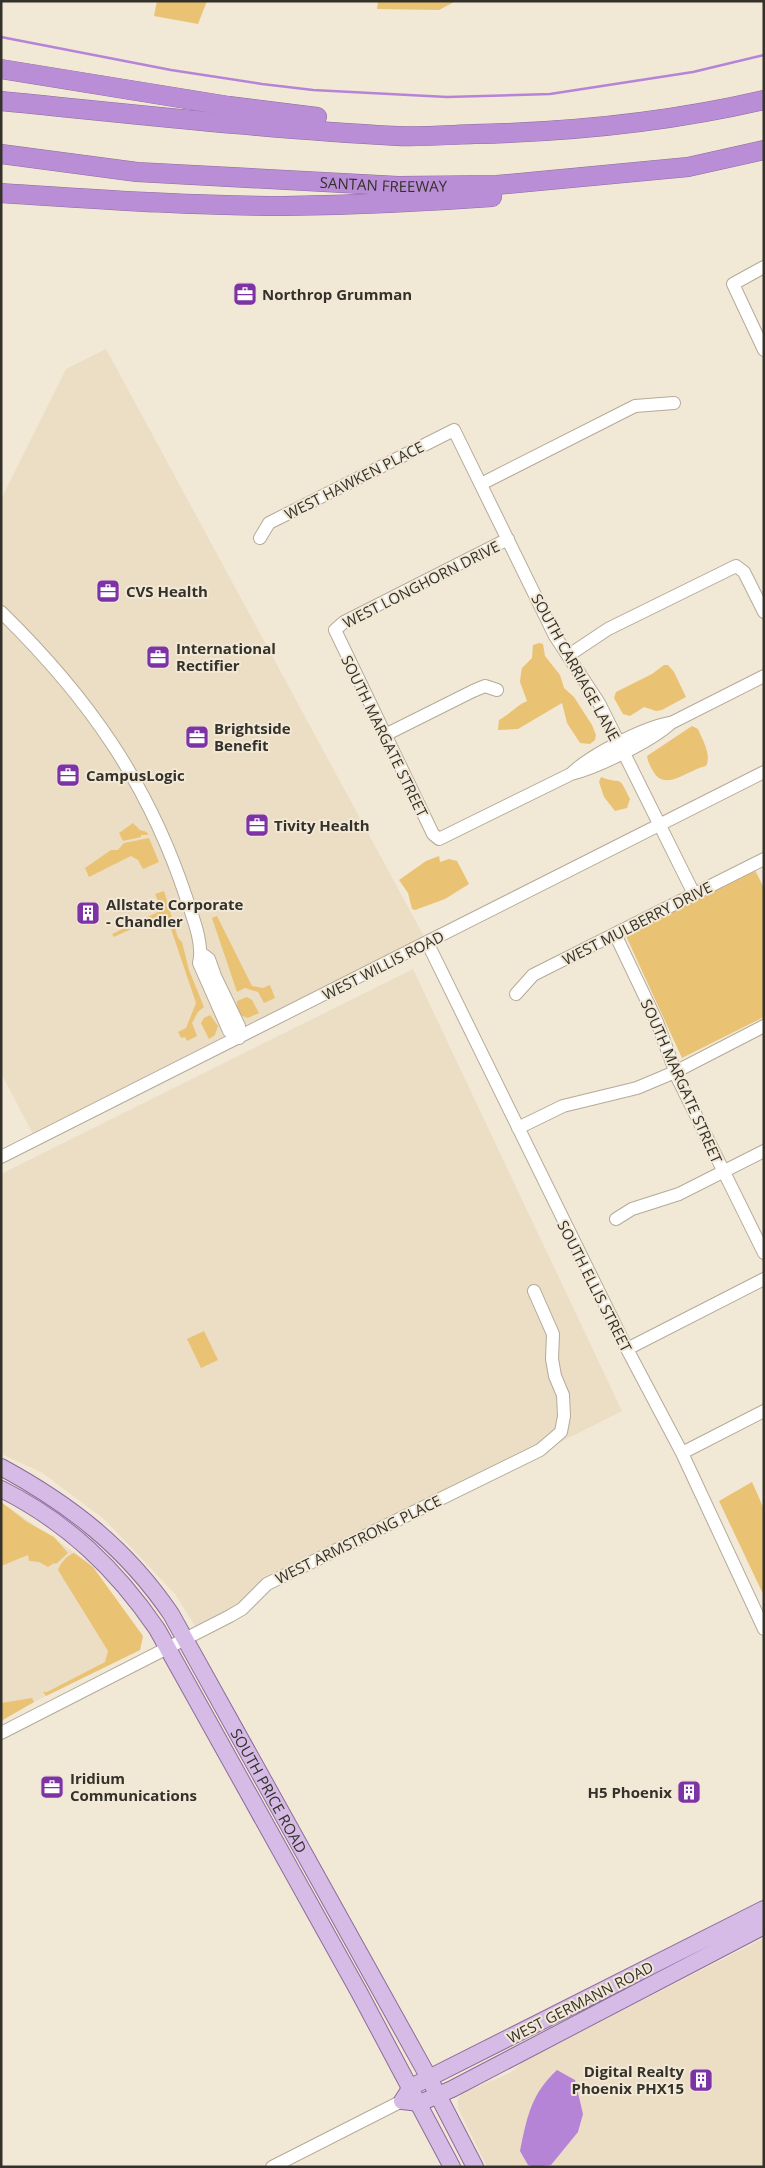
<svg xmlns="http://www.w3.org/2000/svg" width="765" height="2168" font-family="'Open Sans',sans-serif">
	<rect width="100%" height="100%" fill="#f2e8d6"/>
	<!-- built -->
	<path fill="#ebdec5" d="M106,349L427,942L36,1140L1,1073V499L66,369Z
		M413,969L622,1411L195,1626L175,1594L104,1519L41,1472L1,1454V1174Z
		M1,1502L88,1562L143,1636L140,1650L34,1702L1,1721Z
		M764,1938V2167H487L458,2108V2099L462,2093L510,2073L524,2061Z"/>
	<!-- green -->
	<path fill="#eac273" d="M157,1H207L198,24L154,16Z
		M378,1H456L439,10L377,9Z
		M539,643L543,644L545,656L560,675L564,688L574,697L592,725L596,735L595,740L590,744L580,743L567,723L562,703L518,729L498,730L499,720C510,714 516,706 527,701L520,682L521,673L522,668L532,658L533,645Z
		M664,665H668L674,672L686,697L662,710L656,711L644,707L630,716L623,714L614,698L616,692L652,674Z
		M692,726L698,729C702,739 712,755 706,766C689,769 665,793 653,771C650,766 648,762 647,756Z
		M601,777C623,786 617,772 630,799L627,808L615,811L604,797L599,782Z
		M133,823L140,830L147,832L148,835H141V837L123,841L119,833Z
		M149,838L159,862L143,869L138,860L131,856L89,877L85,868L111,850H118L124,843Z
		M439,856L440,862L449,859L457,861L469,884L445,899L415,910L412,909L408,893L399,880L426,861Z
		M755,870L764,888V1017L682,1058L626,936Z
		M164,891L178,938L182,942L189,970L204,1007L198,1012L192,1023L197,1036L187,1041L185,1037L181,1038L178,1032L186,1028L196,1003L169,923L164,918L159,916L114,937L112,934L158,912L161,907L155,894Z
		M217,916L252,986L263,988L270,985L275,998L264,1003L258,992L245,988L237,992L212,918Z
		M247,997L252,1000L259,1013L248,1018L240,1015L237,1010V1001Z
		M210,1015L218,1026L215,1035L209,1039L201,1023L204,1018Z
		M204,1331L218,1360L201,1368L187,1339Z
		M752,1482L764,1509V1596L719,1501Z
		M1,1502L27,1522L54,1537L68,1553L56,1564L54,1563L48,1567L39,1562L29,1561L28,1555L1,1566Z
		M74,1553L93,1567L143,1636L140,1650L46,1696L43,1692H47L105,1662L108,1651L58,1570C60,1564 66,1556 74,1553Z
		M32,1698L34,1702L1,1721V1703Z"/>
	<!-- water -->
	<path fill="#b684d7" d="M557,2070L575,2080L583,2114L578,2132L551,2165L534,2167L528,2165L520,2151C527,2117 531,2094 557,2070Z"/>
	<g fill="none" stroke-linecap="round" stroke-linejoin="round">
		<!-- stream -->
		<path stroke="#b684d7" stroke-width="2.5" d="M1,37L171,70L262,84L313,90L447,97L550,94L693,72L764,55"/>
		<!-- minor casing -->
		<g stroke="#b4aa99" stroke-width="14">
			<path id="minor" d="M764,267L733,284L764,350
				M481,484L635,406L674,403
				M260,538L269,523L454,430L555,636L599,703L694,894
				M508,539L344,622L335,630L433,834L439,839L571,774C596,768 652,741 671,723L764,676
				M1,612C87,696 148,782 186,897C192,916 204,943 199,963L229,1031L239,1038
				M569,655L608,629L736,566L744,572L764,612
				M385,735L473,691L485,686L497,690
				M571,774C590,755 643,728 670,723
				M615,934L657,1022L678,1079L764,1253
				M427,942L627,1349L682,1453L764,1629
				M201,953L209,959L215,976L239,1026V1038
				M516,994L533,975L764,859
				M518,1128L563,1106L637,1088L675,1072L764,1026
				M1,1157L764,772
				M616,1219L632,1209L679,1194L764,1151
				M627,1349L764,1279
				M682,1453L764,1411
				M1,1733L230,1616L242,1609L267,1584L540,1450L561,1432L564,1416L563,1395L555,1376L552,1359L553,1334L534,1291
				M272,2167L402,2101"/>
		</g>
		<!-- major casing -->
		<g stroke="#8b6d9a" stroke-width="18">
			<g id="major">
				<path id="s1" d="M1,1467C71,1505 126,1548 171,1614L429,2078L475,2167"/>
				<path d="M1,1489C67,1522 116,1569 157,1629L359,1992L452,2167"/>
				<path d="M764,1909L411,2087L402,2101L420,2103L452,2089L764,1926"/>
			</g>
		</g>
		<!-- highway casing -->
		<g stroke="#8b6d9a" stroke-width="20">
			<g id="highway">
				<path d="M1,69L229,106L317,117"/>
				<path d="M1,101C133,114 265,129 397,136C422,137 448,135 474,134C571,132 669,122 764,100"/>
				<path id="s2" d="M1,154L137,172L398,186L497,185L688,167L764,150"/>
				<path d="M1,193C95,199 190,206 284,206C354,205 423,202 492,197"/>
			</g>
		</g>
		<!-- minor -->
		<use href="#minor" stroke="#fff" stroke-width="12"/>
		<!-- major -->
		<use href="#major" stroke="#d6bbe7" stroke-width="16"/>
		<!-- highway -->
		<use href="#highway" stroke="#ba8dd7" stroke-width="19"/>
	</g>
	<!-- icons -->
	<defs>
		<g id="office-square" transform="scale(1.25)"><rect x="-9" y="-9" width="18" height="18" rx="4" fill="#7d33a5" stroke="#f2e8d6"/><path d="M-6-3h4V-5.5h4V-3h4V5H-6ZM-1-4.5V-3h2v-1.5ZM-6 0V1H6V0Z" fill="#fff"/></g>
		<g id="building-square" transform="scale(1.25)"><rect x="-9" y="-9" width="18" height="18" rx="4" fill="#7d33a5" stroke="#f2e8d6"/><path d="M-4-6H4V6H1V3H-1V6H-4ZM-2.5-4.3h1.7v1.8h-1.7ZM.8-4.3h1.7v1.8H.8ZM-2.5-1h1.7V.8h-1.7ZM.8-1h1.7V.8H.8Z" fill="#fff"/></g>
	</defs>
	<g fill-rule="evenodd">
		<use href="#office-square" x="245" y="294"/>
		<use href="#office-square" x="108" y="591"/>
		<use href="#office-square" x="158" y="657"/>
		<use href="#office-square" x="197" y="737"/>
		<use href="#office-square" x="68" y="775"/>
		<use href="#office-square" x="257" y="825"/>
		<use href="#building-square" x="88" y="913"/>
		<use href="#office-square" x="52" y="1787"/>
		<use href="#building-square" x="689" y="1792"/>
		<use href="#building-square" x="701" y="2080"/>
	</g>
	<g text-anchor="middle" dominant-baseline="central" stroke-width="4" stroke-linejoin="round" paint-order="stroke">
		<!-- street labels -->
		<g font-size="15" fill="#34312a" stroke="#f2e8d6">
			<text stroke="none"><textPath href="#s2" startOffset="384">SANTAN FREEWAY</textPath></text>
			<text transform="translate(354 480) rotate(-27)">WEST HAWKEN PLACE</text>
			<text transform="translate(421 584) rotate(-27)">WEST LONGHORN DRIVE</text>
			<text transform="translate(576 667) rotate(61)">SOUTH CARRIAGE LANE</text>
			<text transform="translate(385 736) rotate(64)">SOUTH MARGATE STREET</text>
			<text transform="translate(637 923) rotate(-27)">WEST MULBERRY DRIVE</text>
			<text transform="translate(383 965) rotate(-27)">WEST WILLIS ROAD</text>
			<text transform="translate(682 1081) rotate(66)">SOUTH MARGATE STREET</text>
			<text transform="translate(595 1286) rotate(63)">SOUTH ELLIS STREET</text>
			<text transform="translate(358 1539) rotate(-26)">WEST ARMSTRONG PLACE</text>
			<text stroke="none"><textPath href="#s1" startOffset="429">SOUTH PRICE ROAD</textPath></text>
			<text transform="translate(580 2002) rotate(-27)">WEST GERMANN ROAD</text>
		</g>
		<!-- poi labels -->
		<g font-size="15" font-weight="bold" fill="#34312a" stroke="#f2e8d6" text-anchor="start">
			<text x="262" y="294">Northrop Grumman</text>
			<text x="126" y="591">CVS Health</text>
			<text x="176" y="648">International<tspan x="176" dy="17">Rectifier</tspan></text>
			<text x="214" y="728">Brightside<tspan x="214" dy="17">Benefit</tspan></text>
			<text x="86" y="775">CampusLogic</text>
			<text x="274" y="825">Tivity Health</text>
			<text x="106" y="904">Allstate Corporate<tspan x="106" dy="17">- Chandler</tspan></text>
			<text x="70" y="1778">Iridium<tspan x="70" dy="17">Communications</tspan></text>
			<text x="672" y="1792" text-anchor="end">H5 Phoenix</text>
			<text x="684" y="2071" text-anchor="end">Digital Realty<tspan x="684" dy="17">Phoenix PHX15</tspan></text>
		</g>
	</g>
	<!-- border -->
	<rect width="765" height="2168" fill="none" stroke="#34312a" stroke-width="5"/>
</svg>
